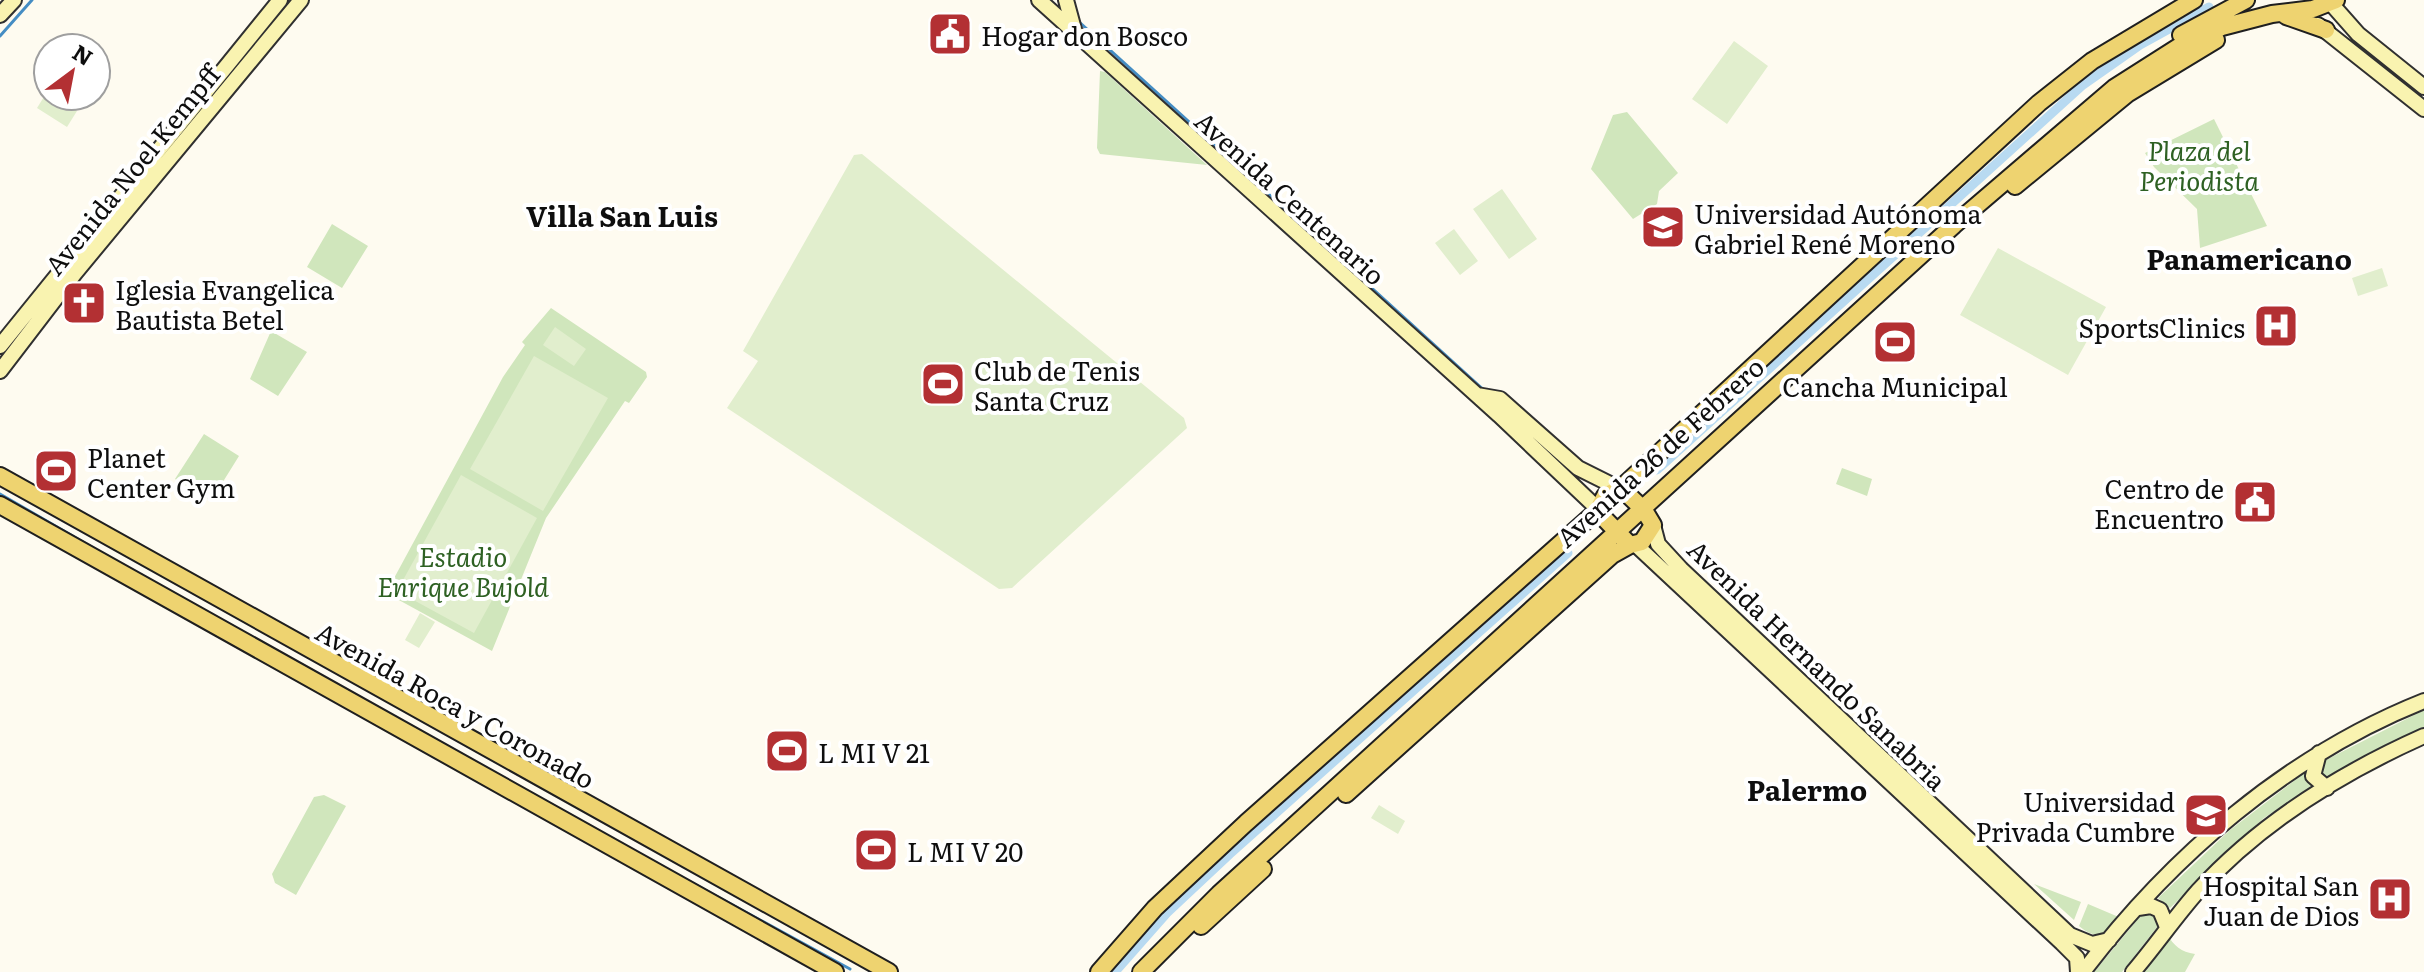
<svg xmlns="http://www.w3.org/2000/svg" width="2424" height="972" font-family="Literata,serif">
	<rect width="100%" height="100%" fill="#fefbf0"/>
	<!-- grass -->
	<path fill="#d0e6bc" d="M1100,71L1105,72L1207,165L1100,154L1097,148Z
		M1627,112L1678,173L1659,191L1657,204L1633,219L1591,169L1613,115Z
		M2214,119L2267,226L2200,248L2197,209L2154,167L2145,153Z
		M332,224L368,246L342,288L307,267Z
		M551,308L646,372L647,377L629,403L625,401L546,518L492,651L386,593L503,377L525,345L522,342Z
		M271,331L307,352L278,396L250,379Z
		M204,434L239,456L211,501L175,479Z
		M1842,468L1872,479L1867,496L1836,484Z
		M2424,710V727L2321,780L2314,766Z
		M2308,770L2316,784L2264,818L2170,908L2158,898L2230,830Z
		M324,795L346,806L296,895L275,883L272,874L314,797Z
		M2034,884L2081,902L2074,920Z
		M2088,904L2121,918C2108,933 2097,942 2079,926Z
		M2143,913H2153L2158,926L2122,972H2094Z
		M2167,934C2174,946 2181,952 2195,954L2185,972H2141Z"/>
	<!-- pitch -->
	<path fill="#e1eecd" d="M1734,41L1768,66L1727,124L1692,99Z
		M47,92L48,96L77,111L67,127L37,108Z
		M862,154L1184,418L1187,428L1012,588L999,589L727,408L758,361L743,351L854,155Z
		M1502,189L1537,239L1509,259L1473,209Z
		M1454,229L1478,261L1460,275L1435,243Z
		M1998,248L2106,307L2068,375L1960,315Z
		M2382,268L2388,286L2358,296L2352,278Z
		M555,327L586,349L574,366L543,345Z
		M534,356L608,398L543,511L470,469Z
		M461,475L537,518L474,633L397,591Z
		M420,613L435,622L419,648L405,640Z
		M1379,805L1405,821L1398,834L1371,818Z"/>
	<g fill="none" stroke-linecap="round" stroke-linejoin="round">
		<!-- stream -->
		<path stroke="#458dc3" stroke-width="3" d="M1077,20L1486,392
			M0,36L32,0
			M0,494L95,549
			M685,879L850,969"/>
		<!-- canal -->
		<path stroke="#b8daf1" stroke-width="9" d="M1657,470L2083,85L2140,45L2209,7
			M1115,972L1167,913L1230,854L1568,553"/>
		<!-- secondary casing -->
		<g stroke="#303030" stroke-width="18">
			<path id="secondary" d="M1039,0L1499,415L1598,509
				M1066,0L1075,33
				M2328,0L2358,34L2424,87
				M0,15L14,0
				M2318,25L2424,109
				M0,346L280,0
				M0,371L75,273L301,0
				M1477,395L1500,399L1578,468L1618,488
				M1653,525L1658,544L1681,569L2070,935L2092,944L2109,940
				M1636,545L2062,943L2077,958L2078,972
				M2319,753L2313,776L2327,788
				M2138,908L2151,906L2160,910L2167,927
				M2083,972C2171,856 2288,755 2424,701
				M2133,972C2156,945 2175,917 2198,891C2260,823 2341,773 2424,736"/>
		</g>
		<!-- primary casing -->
		<g stroke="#1f1f1f" stroke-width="20">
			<path id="primary" d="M2286,16L2326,30
				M2181,35L2246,0
				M2015,186L2127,94L2216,40
				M0,476L889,972
				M1621,488L2039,103L2092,61L2194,0
				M0,505L835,972
				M1346,794L1612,555L1630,545
				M1201,926L1263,869
				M1099,972L1155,908L1246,823L1597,511L1605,496L1621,488L1644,510L1653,525L1642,542L1630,545L1597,511
				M1141,972L1219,894L1954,225L2114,88L2180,46L2222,27L2272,14L2313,9L2336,0"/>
		</g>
		<!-- secondary -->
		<use href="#secondary" stroke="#f9f3b0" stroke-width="14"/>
		<!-- primary -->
		<use href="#primary" stroke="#eed370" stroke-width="16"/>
	</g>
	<!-- icons -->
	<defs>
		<g id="civic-square" transform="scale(2.3)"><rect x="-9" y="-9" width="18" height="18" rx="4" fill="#b33033" stroke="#fff"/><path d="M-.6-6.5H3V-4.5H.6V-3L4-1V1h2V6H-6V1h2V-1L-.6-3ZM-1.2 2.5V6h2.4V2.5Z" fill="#fff"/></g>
		<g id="university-square" transform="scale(2.3)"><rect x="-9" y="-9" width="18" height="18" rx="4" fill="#b33033" stroke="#fff"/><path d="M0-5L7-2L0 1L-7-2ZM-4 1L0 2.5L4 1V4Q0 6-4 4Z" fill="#fff"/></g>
		<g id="church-square" transform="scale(2.3)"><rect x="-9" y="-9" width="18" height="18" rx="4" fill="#b33033" stroke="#fff"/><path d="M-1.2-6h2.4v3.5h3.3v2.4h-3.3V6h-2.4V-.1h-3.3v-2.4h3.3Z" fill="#fff"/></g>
		<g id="hospital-square" transform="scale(2.3)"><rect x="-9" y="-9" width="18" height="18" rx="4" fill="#b33033" stroke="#fff"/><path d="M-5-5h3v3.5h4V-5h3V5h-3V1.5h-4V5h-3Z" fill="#fff"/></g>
		<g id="stadium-square" transform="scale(2.3)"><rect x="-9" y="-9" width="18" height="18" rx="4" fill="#b33033" stroke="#fff"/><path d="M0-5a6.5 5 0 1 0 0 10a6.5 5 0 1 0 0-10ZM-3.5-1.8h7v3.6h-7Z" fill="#fff"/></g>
	</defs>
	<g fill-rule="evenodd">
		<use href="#civic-square" x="950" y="34"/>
		<use href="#university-square" x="1663" y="227"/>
		<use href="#church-square" x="84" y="303"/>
		<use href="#hospital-square" x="2276" y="326"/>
		<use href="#stadium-square" x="1895" y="342"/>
		<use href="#stadium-square" x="943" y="384"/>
		<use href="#stadium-square" x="56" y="471"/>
		<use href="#civic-square" x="2255" y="502"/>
		<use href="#stadium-square" x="787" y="751"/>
		<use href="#university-square" x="2206" y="815"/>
		<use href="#stadium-square" x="876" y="850"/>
		<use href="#hospital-square" x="2390" y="899"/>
	</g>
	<g text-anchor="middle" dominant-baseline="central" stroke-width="8" stroke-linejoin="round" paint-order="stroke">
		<!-- poi labels -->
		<g font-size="26" fill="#0e0e0e" stroke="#fff" text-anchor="start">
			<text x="981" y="34">Hogar don Bosco</text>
			<text x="1694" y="212">Universidad Autónoma<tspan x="1694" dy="30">Gabriel René Moreno</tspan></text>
			<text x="115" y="288">Iglesia Evangelica<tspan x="115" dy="30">Bautista Betel</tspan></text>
			<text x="2245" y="326" text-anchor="end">SportsClinics</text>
			<text x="974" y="369">Club de Tenis<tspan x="974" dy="30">Santa Cruz</tspan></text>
			<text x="1895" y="385" text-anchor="middle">Cancha Municipal</text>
			<text x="87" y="456">Planet<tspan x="87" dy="30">Center Gym</tspan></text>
			<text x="2224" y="487" text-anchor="end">Centro de<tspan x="2224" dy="30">Encuentro</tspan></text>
			<text x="818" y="751">L MI V 21</text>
			<text x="2175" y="800" text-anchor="end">Universidad<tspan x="2175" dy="30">Privada Cumbre</tspan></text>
			<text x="907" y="850">L MI V 20</text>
			<text x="2359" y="884" text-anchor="end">Hospital San<tspan x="2359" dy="30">Juan de Dios</tspan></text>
		</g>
		<!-- park labels -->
		<g font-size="26" font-style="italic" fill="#2e6123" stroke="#fff">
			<text x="2199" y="149">Plaza del<tspan x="2199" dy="30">Periodista</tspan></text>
			<text x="463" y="555">Estadio<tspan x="463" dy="30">Enrique Bujold</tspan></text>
		</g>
		<!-- street labels -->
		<g font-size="26" fill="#0e0e0e" stroke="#fff">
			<text transform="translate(131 169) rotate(-51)">Avenida Noel Kempff</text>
			<text transform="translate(1291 197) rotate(42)">Avenida Centenario</text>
			<text transform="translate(1659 451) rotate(-42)">Avenida 26 de Febrero</text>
			<text transform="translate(1818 664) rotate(44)">Avenida Hernando Sanabria</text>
			<text transform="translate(456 704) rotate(29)">Avenida Roca y Coronado</text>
		</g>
		<!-- neighbourhood labels -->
		<g font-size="28" font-weight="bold" fill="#0e0e0e" stroke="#fff">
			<text x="622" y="215">Villa San Luis</text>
			<text x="2249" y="258">Panamericano</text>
			<text x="1807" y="789">Palermo</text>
		</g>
	</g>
	<!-- north arrow -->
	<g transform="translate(72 72) rotate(32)"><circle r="38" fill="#ffffff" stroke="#9f9f9f" stroke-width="2"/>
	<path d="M0-6L14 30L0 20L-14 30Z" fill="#b33033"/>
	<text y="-12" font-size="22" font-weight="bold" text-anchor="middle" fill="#0e0e0e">N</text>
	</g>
</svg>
